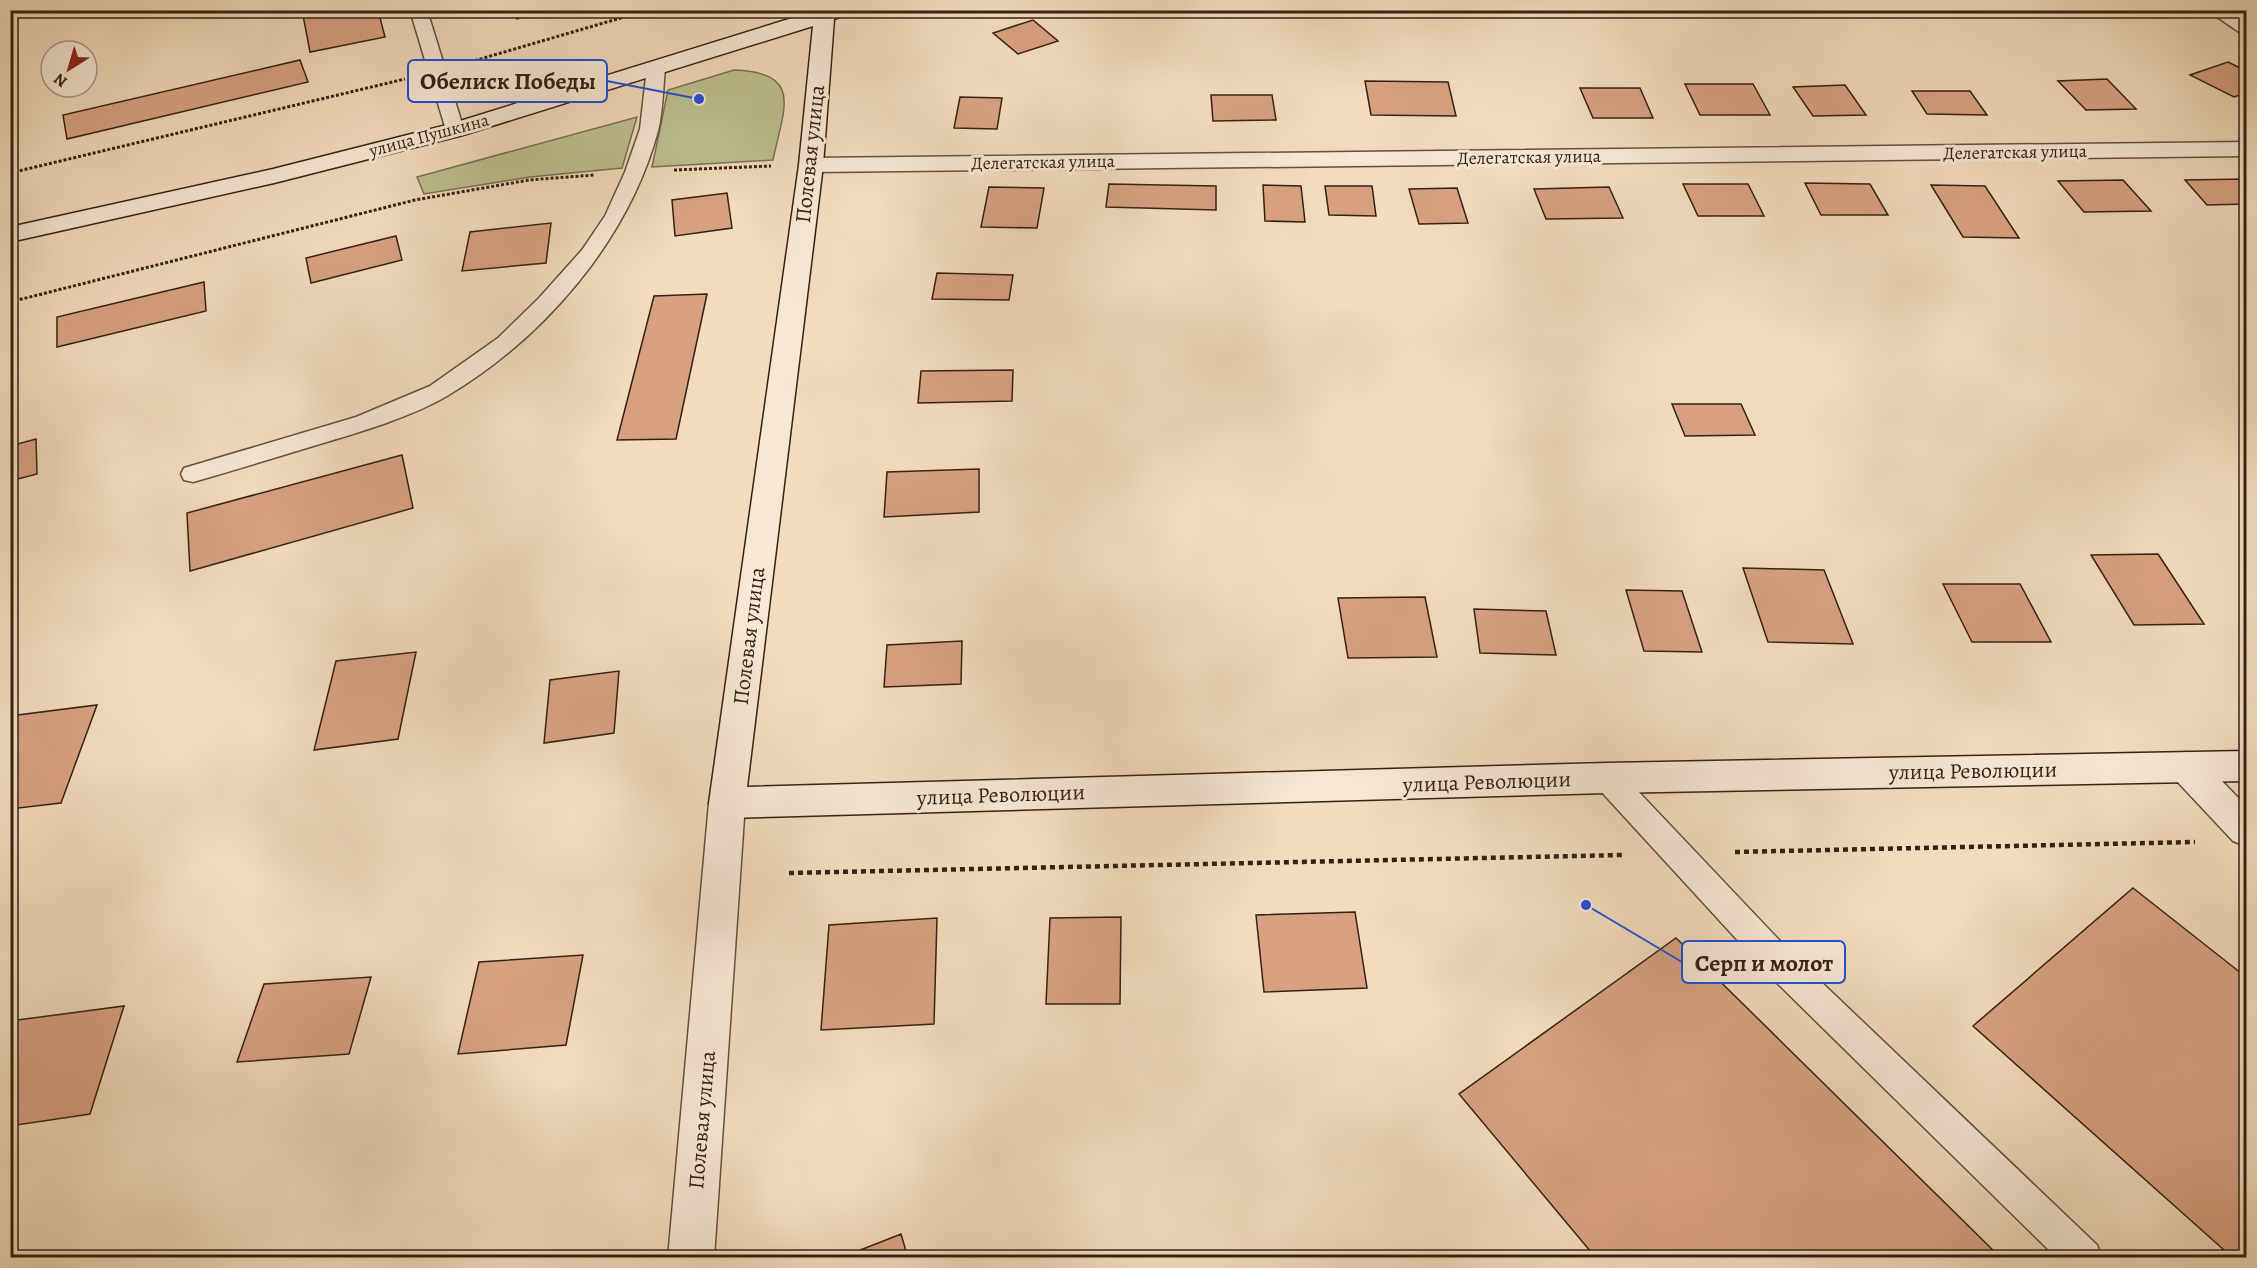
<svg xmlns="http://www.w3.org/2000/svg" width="2257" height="1268" font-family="Alegreya,serif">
	<rect width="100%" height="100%" fill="#f3dcbe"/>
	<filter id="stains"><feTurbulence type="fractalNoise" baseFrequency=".00333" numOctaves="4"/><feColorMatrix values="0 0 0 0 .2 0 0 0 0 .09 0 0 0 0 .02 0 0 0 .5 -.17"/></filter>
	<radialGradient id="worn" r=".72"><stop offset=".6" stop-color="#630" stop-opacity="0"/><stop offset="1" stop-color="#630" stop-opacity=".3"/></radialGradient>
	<!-- green -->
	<path fill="#bdc090" stroke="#797052" stroke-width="1.5" d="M734,70C805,72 783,110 773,160L652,167L668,90Z
		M637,117L622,168L530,177L424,194L417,177Z"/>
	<!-- building -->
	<path fill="#d8a282" stroke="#352013" stroke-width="1.5" d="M302,10H378L385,37L310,52Z
		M510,10H546L517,19Z
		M1033,20L1058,41L1018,54L993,33Z
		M300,60L308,82L67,139L63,115Z
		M2228,62L2246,71V93L2234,97L2190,75Z
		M2107,79L2136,109L2086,110L2058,81Z
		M1365,81L1448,82L1456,116L1371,115Z
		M1685,84H1753L1770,115H1700Z
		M1845,85L1866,115L1813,116L1793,87Z
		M1580,88H1640L1653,118H1593Z
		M1912,91H1970L1987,115L1927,114Z
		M1211,95H1272L1276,120L1213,121Z
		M960,97L1002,98L997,129L954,128Z
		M2246,179V204L2207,205L2185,180Z
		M2123,180L2151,211L2084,212L2058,181Z
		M1805,183L1870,184L1888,215H1821Z
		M1109,184L1216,186V210L1106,207Z
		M1683,184H1748L1764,216H1698Z
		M1263,185L1301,186L1305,222L1265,221Z
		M1931,185L1985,186L2019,238L1963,237Z
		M1325,186H1372L1376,216L1329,215Z
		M989,187L1044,188L1037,228L981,227Z
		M1609,187L1623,218L1546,219L1534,189Z
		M1457,188L1468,223L1419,224L1409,189Z
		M727,193L732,228L675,236L672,200Z
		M551,223L546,263L462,271L470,232Z
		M396,236L402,260L311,283L306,258Z
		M937,273L1013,275L1009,300L932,299Z
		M204,282L206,311L57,347V317Z
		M707,294L676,439L617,440L654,296Z
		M1013,370L1012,401L918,403L921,371Z
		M1672,404H1741L1755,435L1685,436Z
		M36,439L37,474L10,481V446Z
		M402,455L413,508L190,571L187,513Z
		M979,469V512L884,517L887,472Z
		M2158,554L2204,624L2134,625L2091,555Z
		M1743,568L1824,570L1853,644L1768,642Z
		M1943,584H2020L2051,642H1972Z
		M1626,590L1682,591L1702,652L1644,651Z
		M1425,597L1437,657L1348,658L1338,598Z
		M1474,609L1546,611L1556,655L1480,653Z
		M962,641L961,684L884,687L887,645Z
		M416,652L398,739L314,750L336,661Z
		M619,671L614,733L544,743L550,680Z
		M97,705L61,803L10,809V716Z
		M2133,888L2246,977V1258H2233L1973,1026Z
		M1355,912L1367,988L1264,992L1256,915Z
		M1121,917L1120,1004H1046L1050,918Z
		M937,918L934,1024L821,1030L829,925Z
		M1676,938L2001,1258H1596L1459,1094Z
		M583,955L566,1045L458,1054L479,962Z
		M371,977L349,1054L237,1062L264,984Z
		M124,1006L90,1114L10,1126V1021Z
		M901,1234L908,1258H840Z"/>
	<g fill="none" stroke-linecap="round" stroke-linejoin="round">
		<!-- service casing -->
		<g stroke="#644f3e" stroke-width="3">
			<path id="service" d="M410,10H427L464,130L462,134H448L446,130Z
				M656,63L662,64L665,68C663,89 663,111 658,131C628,241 544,338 447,396C411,417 360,432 320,444C277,457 235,470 193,482L184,480L181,474L184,468L356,417L430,386L498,338L539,298L582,250L605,216L625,172L640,129L647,68L650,64Z
				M1607,766L1617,769L1796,958L2097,1245L2102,1258H2057L1774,980L1597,787L1592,778L1597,769Z"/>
		</g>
		<!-- minor casing -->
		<g stroke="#644f3e" stroke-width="3">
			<path id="minor" d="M2207,10H2232L2246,19V34L2239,32Z
				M2246,142V156L811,172L803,170L799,165L803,160L811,158Z
				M2186,752L2199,757L2246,806V846L2233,841L2173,777L2168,767L2173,757Z
				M727,788L740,792L745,803L714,1258H668L709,803L714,792Z"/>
		</g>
		<!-- secondary casing -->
		<g stroke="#352013" stroke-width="3">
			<path id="secondary" d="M818,10H851L848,14L834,19L823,165L747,787L1607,763L2246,751V781L1607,793L727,818L714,814L709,803L799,165L813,26L463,135L274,183L10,242V227L273,169L447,125Z"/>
		</g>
		<!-- path-far1 -->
		<path stroke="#352013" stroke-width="3" stroke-dasharray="3 2" stroke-linecap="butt" d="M470,62L648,10
			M674,170L771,166
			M10,173L405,79
			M10,302L415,200L529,180L594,175"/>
		<!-- path -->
		<path stroke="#352013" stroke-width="4.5" stroke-dasharray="5 4" stroke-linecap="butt" d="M1735,852L2195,842
			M789,873L1622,855"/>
		<!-- service -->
		<use href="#service" fill="#f7e8d5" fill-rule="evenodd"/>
		<!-- minor -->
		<use href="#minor" fill="#f7e8d5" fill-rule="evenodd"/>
		<!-- secondary -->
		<use href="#secondary" fill="#f7e8d5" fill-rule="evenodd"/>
	</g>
	<g text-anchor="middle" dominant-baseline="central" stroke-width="6" stroke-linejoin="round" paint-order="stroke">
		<!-- far-street labels -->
		<g font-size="18" fill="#352013" stroke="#f7e8d5">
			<text transform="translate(429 135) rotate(-15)">улица Пушкина</text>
			<text transform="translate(2015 152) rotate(-1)">Делегатская улица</text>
			<text transform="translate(1529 157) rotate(-1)">Делегатская улица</text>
			<text transform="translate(1043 162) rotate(-1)">Делегатская улица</text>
		</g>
		<!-- street labels -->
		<g font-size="22" fill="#352013" stroke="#f7e8d5">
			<text transform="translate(810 154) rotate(-84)">Полевая улица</text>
			<text transform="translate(749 636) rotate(-83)">Полевая улица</text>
			<text transform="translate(1973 771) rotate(-1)">улица Революции</text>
			<text transform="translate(1487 782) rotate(-2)">улица Революции</text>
			<text transform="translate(1001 795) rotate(-2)">улица Революции</text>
			<text transform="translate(702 1120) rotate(-85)">Полевая улица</text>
		</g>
	</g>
	<!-- callouts -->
	<path fill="none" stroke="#1d4ed8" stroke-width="2" d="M699 99L607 81M1586 905L1682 962"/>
	<g fill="#1d4ed8" stroke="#f7e8d5" stroke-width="2">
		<circle cx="699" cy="99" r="6"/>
		<circle cx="1586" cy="905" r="6"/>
	</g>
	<g fill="#f7e8d5" stroke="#1d4ed8" stroke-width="2">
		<rect x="408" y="60" width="199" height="42" rx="6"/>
		<rect x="1682" y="941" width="163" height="42" rx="6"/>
	</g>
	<g font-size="24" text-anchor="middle" font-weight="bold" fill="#352013">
		<text x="508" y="89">Обелиск Победы</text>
		<text x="1764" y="971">Серп и молот</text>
	</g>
	<!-- margin -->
	<rect width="2257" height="1268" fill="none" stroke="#f3dcbe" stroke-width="36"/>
	<rect x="12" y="12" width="2233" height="1244" fill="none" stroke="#352013" stroke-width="3"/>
	<rect x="18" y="18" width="2221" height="1232" fill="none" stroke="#352013" stroke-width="1.5"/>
	<!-- north arrow -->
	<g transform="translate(69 69) rotate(217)"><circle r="28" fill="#f7e8d5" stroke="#a99887" stroke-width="1.5"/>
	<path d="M0-4.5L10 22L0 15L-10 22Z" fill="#8f2418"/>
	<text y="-9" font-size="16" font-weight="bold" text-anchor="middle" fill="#352013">N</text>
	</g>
	<rect width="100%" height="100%" filter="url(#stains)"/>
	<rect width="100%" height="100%" fill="url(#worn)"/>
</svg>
